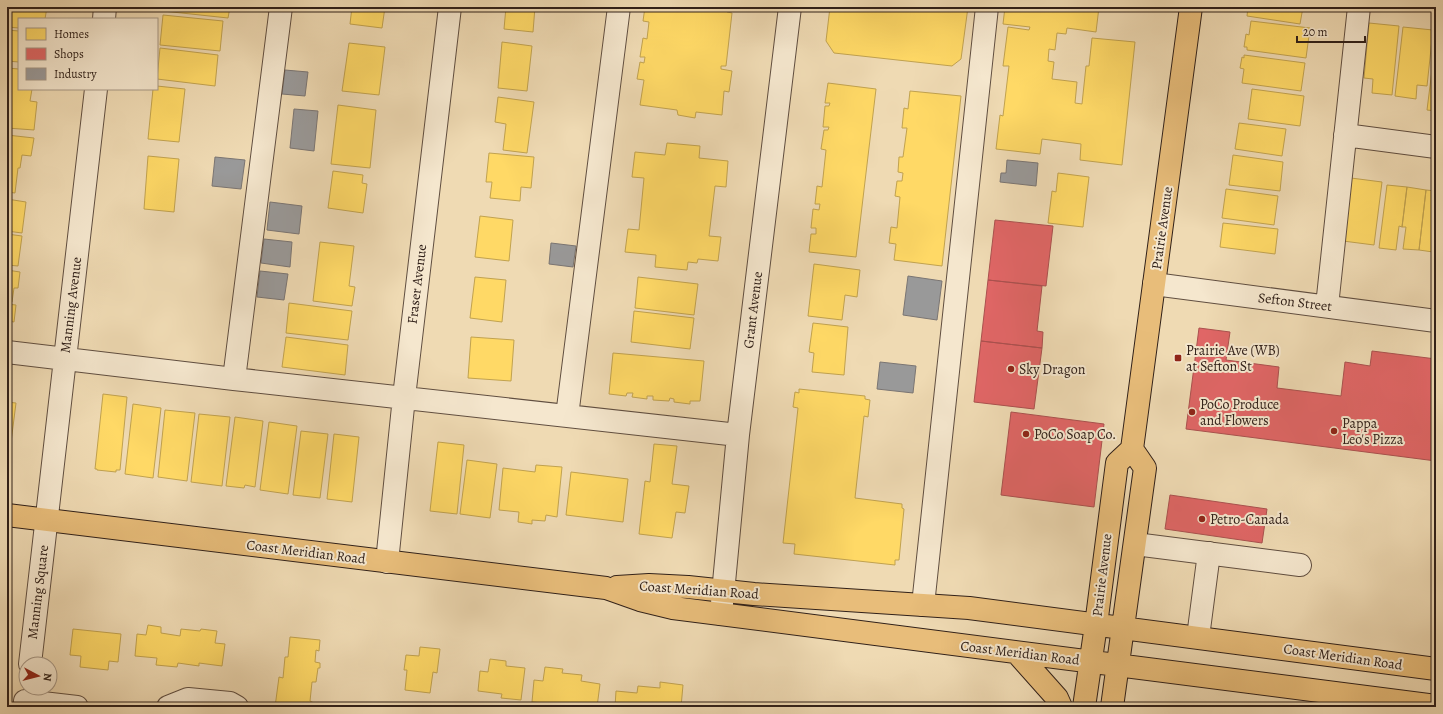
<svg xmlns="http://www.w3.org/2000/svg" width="1443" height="714" font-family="Alegreya,serif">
	<rect width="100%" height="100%" fill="#efdab3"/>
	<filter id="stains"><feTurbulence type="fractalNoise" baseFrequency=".005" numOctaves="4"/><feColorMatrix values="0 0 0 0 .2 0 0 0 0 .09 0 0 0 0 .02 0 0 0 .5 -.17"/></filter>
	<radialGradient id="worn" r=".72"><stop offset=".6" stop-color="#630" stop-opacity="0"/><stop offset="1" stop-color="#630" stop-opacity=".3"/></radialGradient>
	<!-- homes -->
	<path fill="#ffd966" stroke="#c1a24f" d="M7,7H47L45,19H19V28L7,27Z
		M164,7H230L228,18L163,11Z
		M352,7H385L382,28L350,24Z
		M506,7H535L533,32L504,29Z
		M645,7H738V10L728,9L727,12L732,13L726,66H721V69L732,71L729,92L724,91L722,115L696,112L695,118L678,115L677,110L640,105L644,80L637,79L640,62L644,63L645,57H640L643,38L647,39L649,22L643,21Z
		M830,7H968L961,59L952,66L834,53L826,41Z
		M1005,7H1099L1096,32L1067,28L1066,34L1057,33L1055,50L1049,49L1048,61L1054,62L1052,79L1077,82L1075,103L1082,104L1086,66H1089L1092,38L1135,42L1122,165L1080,160L1081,144L1042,139L1040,154L996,149L1000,115L1003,116L1009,66H1003L1008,27L1029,30L1030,27L1003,24Z
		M1248,7H1303L1300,24L1247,16Z
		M163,15L223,21L220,51L160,45Z
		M1251,21L1310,28L1306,58L1247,50V47H1244L1246,34L1249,35Z
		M1369,23L1399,26L1392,95L1372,93L1373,79L1364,78Z
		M1403,27L1433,30L1427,86L1417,85L1416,99L1395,96Z
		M7,30L19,31V62L7,61Z
		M1436,38V111L1427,110Z
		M502,42L532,46L527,91L498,88Z
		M349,43L385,47L379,95L342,91Z
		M160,48L218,55L215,86L157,79Z
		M1244,55L1305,63L1301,91L1242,83L1244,69L1240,68L1242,57L1244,58Z
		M7,68L19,69V89H32L30,101L37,102L34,130L7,128Z
		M828,83L876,89L856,257L809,252L811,234H816V228H811L813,209L819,210L820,204H815L817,186L822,187L826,150L821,149L824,130H828L829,127H823L825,106H829L830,103H825Z
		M157,86L185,89L179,142L148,139L153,89H157Z
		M1252,89L1304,96L1300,126L1248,119Z
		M910,91L961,96L942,266L894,260L896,244L889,243L891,227L897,228L900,197L895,196L897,181H902L903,173L898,172L899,157H903L907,128H902L904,108L908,109Z
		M498,97L534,102L527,153L503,150L506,124L495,122Z
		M338,105L376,110L370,168L331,164Z
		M1239,123L1286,129L1282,156L1235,149Z
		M7,135L34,138L31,156L22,155L20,168H18L15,193L7,192Z
		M667,143L700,146L699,158L728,161L726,187L715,186L709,236L721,237L718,261L698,259L697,263L688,262L687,270L655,267L656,255L625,252L628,229L639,230L644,178L632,177L635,152L665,155Z
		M489,153L534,157L531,188L521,187L520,201L490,198L492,182H486Z
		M1233,155L1283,162L1280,191L1229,185Z
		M148,156L179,159L174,212L144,209Z
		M333,171L363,175L362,183L367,184L363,213L328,208Z
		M1058,173L1089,177L1083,227L1048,223L1052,191L1056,192Z
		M1351,178L1382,182L1374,245L1343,241Z
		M1387,185L1407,187L1402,227L1399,226L1396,250L1379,248Z
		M1407,187L1426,190L1419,250L1403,249L1406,227H1402Z
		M1226,189L1278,196L1274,225L1222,218Z
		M1426,190L1436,191V236H1434L1433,252L1419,250Z
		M7,199L26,202L22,233L7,231Z
		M480,216L513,220L509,261L475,257Z
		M1223,223L1278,229L1275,254L1220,247Z
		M7,234L22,236L18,266L7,265Z
		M320,242L354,246L349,286L355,287L352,306L313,301Z
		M814,264L860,270L857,297L845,295L842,320L808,316Z
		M7,270L20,272L18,288H14L12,302H7Z
		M475,277L506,280L502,322L470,318Z
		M638,277L698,284L694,315L635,308Z
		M289,303L352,311L348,340L286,333Z
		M7,304L16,305L14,322L9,321L8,336L7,335Z
		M634,311L694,318L690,349L631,342Z
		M813,323L848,327L844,375L812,372L814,353L809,352Z
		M286,337L348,345L345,375L282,367Z
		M471,337L514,340L511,381L468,378Z
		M613,353L704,361L700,401H690V404L674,402V399L670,398L669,401L653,400V396H647V399L632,397L633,393H627L626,396L609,394Z
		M799,389L865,396V399L870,400L868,417L864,416L855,498L902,504V508L904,509L899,560H895V565L794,554L795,544L783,543L798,408L793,407L795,392L799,393Z
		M103,394L127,397L120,470H116V472L97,470V469H95Z
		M7,402L16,403L9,458H7Z
		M133,404L161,408L153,478L125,474Z
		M165,410L195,413L187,481L158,477Z
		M199,414L230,417L222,486L191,482Z
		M235,417L263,421L255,487L245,485L244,488L226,486Z
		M269,422L297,426L288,494L260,490Z
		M301,431L328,434L320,498L293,495Z
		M334,434L359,437L352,502L327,499Z
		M438,442L464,445L457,514L430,511Z
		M654,444L677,446L672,484L689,486L685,513L676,512L672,538L639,534L645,481L650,482Z
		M467,460L497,464L490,518L460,514Z
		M536,465L562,467L557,517L546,515L545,521L532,520V524L518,522L519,512L499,510L503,468L535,472Z
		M571,472L628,479L623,522L566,515Z
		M148,625L161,627V633L180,636L181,629L200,631L201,629L217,631L215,643L225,644L222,666L199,663V666L178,663L177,667L156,665L157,658L135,656L137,634L146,635Z
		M73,629L121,634L118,662L109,661L108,670L80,667L81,656L70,655Z
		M290,637L320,640L319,651L316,650L315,662L320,663V668H318L316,682H312L310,701L314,703L313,707H275L279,677L283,678L285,657H288Z
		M420,647L440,649L437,673L433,672L430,693L405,690L407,670H404L406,655L419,656Z
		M490,659L506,661V666L525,668L521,700L501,698L502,694L478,691L480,671L488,672Z
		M545,667L563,669L562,673L582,675L581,681L600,684L597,707H555V704L532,702L534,680L543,681Z
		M660,682L683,685L681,707H615L616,691L637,693L638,686L660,688Z"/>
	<!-- shops -->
	<path fill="#e06666" stroke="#ab514f" d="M995,220L1053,226L1046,286L988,280Z
		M988,280L1042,286L1037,331L1043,332L1042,348L981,341Z
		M1199,328L1230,332L1226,360L1279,367L1277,388L1341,396L1345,362L1370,366L1372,351L1436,359V461L1186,429Z
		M981,341L1042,348L1034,409L974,402Z
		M1011,412L1104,424L1094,507L1001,495Z
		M1170,495L1267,509L1262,543L1165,529Z
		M841,704L868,707H841Z"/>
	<!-- industry -->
	<path fill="#999" stroke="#7a7573" d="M285,70L308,72L305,96L282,94Z
		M294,109L318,111L314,151L290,148Z
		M215,157L245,160L241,189L212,186Z
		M1007,160L1038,163L1036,186L1000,182L1001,173H1006Z
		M270,202L302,206L299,234L267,230Z
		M264,239L292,242L290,267L261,263Z
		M551,243L576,246L573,267L549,264Z
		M260,271L288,274L284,300L257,297Z
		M908,276L942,281L937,320L903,315Z
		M880,362L916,366L913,393L877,389Z"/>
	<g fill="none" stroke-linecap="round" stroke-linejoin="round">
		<!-- minor casing -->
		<g stroke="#604e40" stroke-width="24">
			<path id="minor" d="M104,19L105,7
				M1345,135L1436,147
				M1154,284L1436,321
				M1327,306L1359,7
				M7,352L234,379L738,435
				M234,379L281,7
				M567,416L619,7
				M1135,544L1300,565
				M387,562L404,397L450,7
				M923,605L987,7
				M721,614L738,435L790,7
				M1198,637L1209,553
				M30,664L96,89
				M25,701L77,707
				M168,707L188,699L230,703L237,707"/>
		</g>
		<!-- major casing -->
		<g stroke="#302019" stroke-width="24">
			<path id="major" d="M7,515L606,588L640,600L673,608L1436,706
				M617,587L649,585L688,587L754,594L969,608L1436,669
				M1017,653L1057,698L1061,707
				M1084,707L1096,625L1117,463L1132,449L1191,7
				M1112,707L1145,468L1132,449"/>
		</g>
		<!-- minor -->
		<use href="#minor" stroke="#f5e7ce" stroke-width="22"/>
		<!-- major -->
		<use href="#major" stroke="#e8bd7a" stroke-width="22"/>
	</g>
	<!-- markers -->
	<g fill="#8f2418" stroke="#f5e7ce" stroke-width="1.5">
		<rect x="1174" y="354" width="8" height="8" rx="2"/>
		<circle cx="1011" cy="369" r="4"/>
		<circle cx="1192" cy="412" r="4"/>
		<circle cx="1334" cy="431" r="4"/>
		<circle cx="1026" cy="434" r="4"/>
		<circle cx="1202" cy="519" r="4"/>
	</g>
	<g text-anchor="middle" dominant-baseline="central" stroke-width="4" stroke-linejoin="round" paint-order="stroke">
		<!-- street labels -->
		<g font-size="14" fill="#302019" stroke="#f5e7ce">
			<text transform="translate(1162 228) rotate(-82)">Prairie Avenue</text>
			<text transform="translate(417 284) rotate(-83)">Fraser Avenue</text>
			<text transform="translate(1295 302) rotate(7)">Sefton Street</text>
			<text transform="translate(71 305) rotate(-83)">Manning Avenue</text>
			<text transform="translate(753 310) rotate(-83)">Grant Avenue</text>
			<text transform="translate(306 552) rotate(7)">Coast Meridian Road</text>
			<text transform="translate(1102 575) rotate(-83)">Prairie Avenue</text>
			<text transform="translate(699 590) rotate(4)">Coast Meridian Road</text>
			<text transform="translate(38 592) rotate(-83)">Manning Square</text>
			<text transform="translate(1020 653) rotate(7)">Coast Meridian Road</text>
			<text transform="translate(1343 657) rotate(8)">Coast Meridian Road</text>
		</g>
		<!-- poi labels -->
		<g font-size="14" fill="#302019" stroke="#f5e7ce" text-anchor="start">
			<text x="1186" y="350">Prairie Ave (WB)<tspan x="1186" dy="16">at Sefton St</tspan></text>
			<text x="1019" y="369">Sky Dragon</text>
			<text x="1200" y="404">PoCo Produce<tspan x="1200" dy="16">and Flowers</tspan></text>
			<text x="1342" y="423">Pappa<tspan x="1342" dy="16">Leo's Pizza</tspan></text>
			<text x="1034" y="434">PoCo Soap Co.</text>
			<text x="1210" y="519">Petro-Canada</text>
		</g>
	</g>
	<!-- margin -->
	<rect width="1443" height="714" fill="none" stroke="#efdab3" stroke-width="24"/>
	<rect x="8" y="8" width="1427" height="698" fill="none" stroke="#302019" stroke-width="2"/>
	<rect x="12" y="12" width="1419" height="690" fill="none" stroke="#302019"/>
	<!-- legend -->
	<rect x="18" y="18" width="140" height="72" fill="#f5e7ce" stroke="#a69786"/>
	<rect x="26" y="28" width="20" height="12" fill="#ffd966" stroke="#a69786"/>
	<text x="54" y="38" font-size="12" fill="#302019">Homes</text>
	<rect x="26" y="48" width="20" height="12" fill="#e06666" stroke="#a69786"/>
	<text x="54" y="58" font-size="12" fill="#302019">Shops</text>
	<rect x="26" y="68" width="20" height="12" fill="#999999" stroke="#a69786"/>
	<text x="54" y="78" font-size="12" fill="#302019">Industry</text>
	<!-- north arrow -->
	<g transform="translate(38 676) rotate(97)"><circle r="19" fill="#f5e7ce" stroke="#a69786"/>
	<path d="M0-3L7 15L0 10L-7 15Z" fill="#8f2418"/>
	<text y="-6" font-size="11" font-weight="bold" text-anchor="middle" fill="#302019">N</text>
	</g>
	<!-- scale -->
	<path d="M1297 36v6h68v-6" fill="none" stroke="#302019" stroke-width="2"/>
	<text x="1303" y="36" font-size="12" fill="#302019" stroke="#f5e7ce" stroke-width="3" paint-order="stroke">20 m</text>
	<rect width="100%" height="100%" filter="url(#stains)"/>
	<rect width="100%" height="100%" fill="url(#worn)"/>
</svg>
